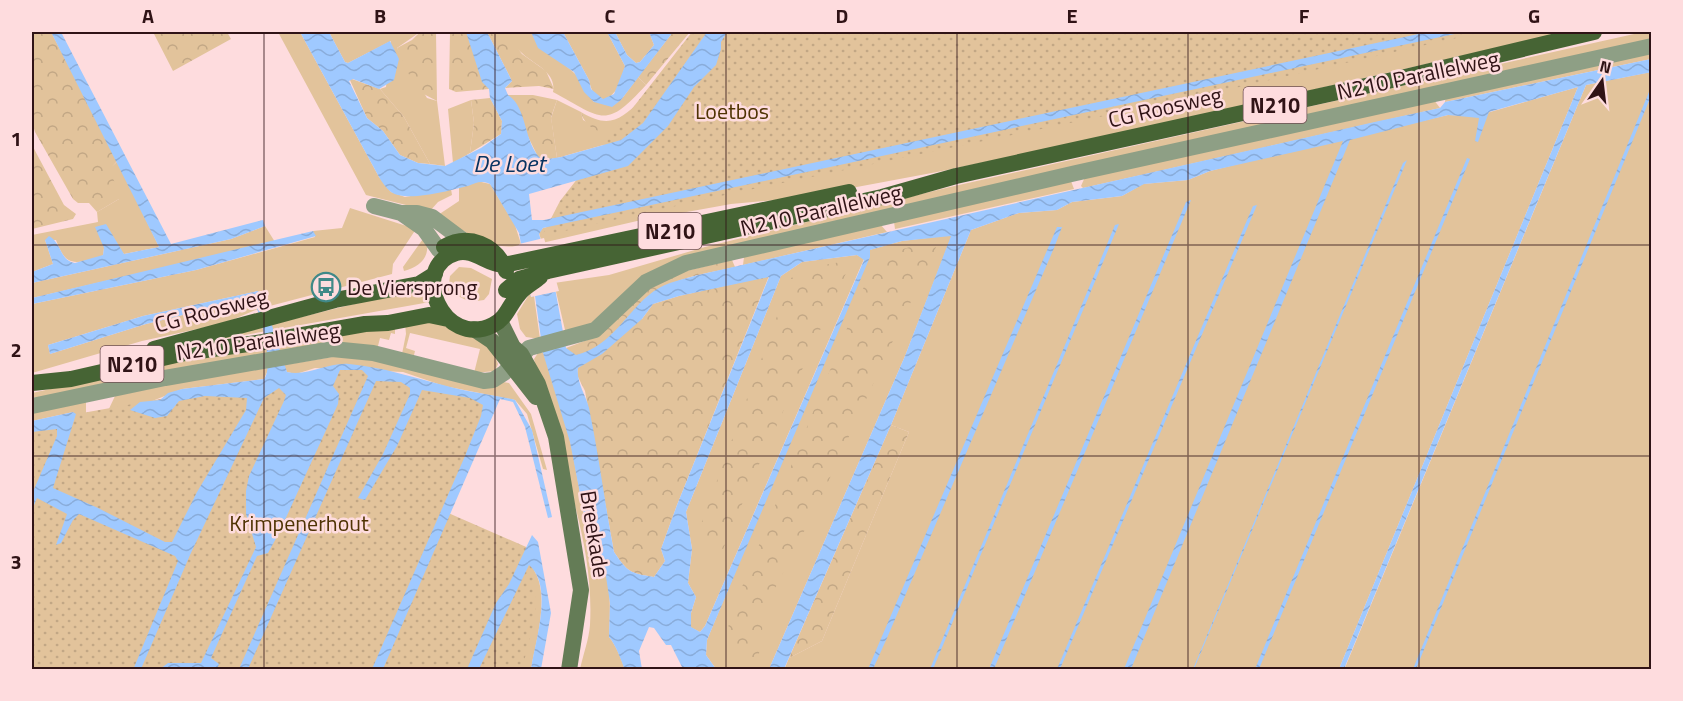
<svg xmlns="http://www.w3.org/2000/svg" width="1683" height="701" font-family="'Titillium Web',sans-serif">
	<defs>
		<pattern id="forest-crowns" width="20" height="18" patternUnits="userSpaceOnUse" patternTransform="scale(1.5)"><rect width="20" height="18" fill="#e2c39b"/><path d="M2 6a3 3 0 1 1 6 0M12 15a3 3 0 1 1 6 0" fill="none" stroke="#c2a785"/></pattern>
		<pattern id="park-dots" width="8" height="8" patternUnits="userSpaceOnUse" patternTransform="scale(1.5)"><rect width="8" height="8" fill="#e2c39b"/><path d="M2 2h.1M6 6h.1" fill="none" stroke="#c2a785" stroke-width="1.8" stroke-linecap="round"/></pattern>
		<pattern id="water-waves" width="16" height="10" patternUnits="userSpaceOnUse" patternTransform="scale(1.5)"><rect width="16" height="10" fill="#9fc9ff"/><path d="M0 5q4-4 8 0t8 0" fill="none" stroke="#89acda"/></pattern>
	</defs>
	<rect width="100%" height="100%" fill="#fedcde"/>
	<!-- green -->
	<path fill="#e2c39b" d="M278,32H300L379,177L391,192L405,197L451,189L452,195L438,202L430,211L366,195Z
		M329,32H420L397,48L427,98L437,101L445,166L430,164L404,117L380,89L386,87L391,41L348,63L345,62Z
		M502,32H531C542,54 555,55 572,71C582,79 585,92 594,102L621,100L638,77L646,85C605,130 603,119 553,92C557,72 533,64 522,53C515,47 508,39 502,32Z
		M563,32H607L625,66L619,87L608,99C596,101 591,91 589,80Z
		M615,32H649L654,45L640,62L636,63L627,55Z
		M1464,32H1567L1110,136L937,172L798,198L731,204L637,221L542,243L539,233L543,228Z
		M1643,32H1651V42L678,260L587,328L565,330L554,283L609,275L705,247L950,187Z
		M1651,50V59L1445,102L1446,94Z
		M1651,72V669L1344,670L1586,85Z
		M1578,87L1339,669L784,670L789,658L822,641L909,432L891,425L971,230L1019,213L1057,210L1072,202L1122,196L1143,184L1188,180L1210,171L1262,158L1448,115L1476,116Z
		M471,100L474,123L470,153L453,163L448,109Z
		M557,100L581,112L583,120L621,140L557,158L551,118Z
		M1434,100L1440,108L1083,188L1081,186L1085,177Z
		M118,161L159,247L124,254L120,250L104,248L103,255C97,260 91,260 84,261C66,265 62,255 56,240H45L53,264L32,272V235L98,222L97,212L119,199C118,188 110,180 110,168Z
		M477,181L490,184L515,225L521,244C499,255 457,228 438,215L459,201V187Z
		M1071,181L1074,189L895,229L894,222Z
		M350,208L416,229L393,264L392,274L266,307L258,291L143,316L48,345L50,354L146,324L248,299L253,300L258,309L225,323L142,341L32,373V304L196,270L315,237L313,231L342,228Z
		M880,224L887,232L743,265L744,257Z
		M265,226L275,242L32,298V283L231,239Z
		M952,235L905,356L769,669H716L706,655L707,640L869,250L902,241Z
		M425,236C432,255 422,266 404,271L403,267Z
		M857,255L864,259L705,626L700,632L690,627L691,613L696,597L688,583L692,549L686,512L781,276L802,262Z
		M459,267L471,268L492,279L489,294L484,300L470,302L448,291L450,276Z
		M427,286L430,302L188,345Z
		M530,293L534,296L540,339L526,337L520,329L517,314Z
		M437,322C460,331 490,338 498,364L495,371L474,373L480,349L410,333L406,348L415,351L414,355L402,354L406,334L405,323Z
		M395,325V334L391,333L389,340L380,338L378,346L32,398V393L229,350H264Z
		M538,353H543C569,410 576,475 588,536C590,545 599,551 602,559C612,582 610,613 609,637C616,645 621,659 625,669H580C583,655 589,639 590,625C595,533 553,447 534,359Z
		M344,355L509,383L531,414L547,470L543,469L527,414L515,400L444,386L403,372L315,368L296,374L287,372L284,365Z
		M269,368L264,379L182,389L130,410L107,413L115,396L213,375Z
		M86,401V418L79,431L73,412L32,421V412Z
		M529,564C553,588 536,639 531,669L479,670Z"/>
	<!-- forest -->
	<path fill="url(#forest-crowns)" d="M32,32H51L118,160L111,168C110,180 121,187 119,199L97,212L89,203H78L73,199L35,132L32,122Z
		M153,32H227L231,39L173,71Z
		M420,32H436L437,101L416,90L397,48L412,40Z
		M450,32H466L489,89L456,92L449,89Z
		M487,32L506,33L522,54L546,71L554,89L539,86L505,88L512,81Z
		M673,32H690L646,85L638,77Z
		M349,78L380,89L404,117L430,164L418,163L400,155L383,131L367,118Z
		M508,95H533L557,100L551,117L557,158L541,160L537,155Z
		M490,98L502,121L501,134L470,153L474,123L471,100Z
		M641,100L621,140C606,134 585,130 581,112C609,129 620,120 641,100Z
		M32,145L64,205L76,214L73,219L32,229Z
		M937,245L817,506L765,608L757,669H753L724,641L735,604L876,257L910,247Z
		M732,260L735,267C690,277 665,278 632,313L642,319L653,304L679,296L769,276L677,505L661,549L665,561L654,577C629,573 628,572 614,552L585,391L577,375L578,368L566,348L595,337L655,283L673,274Z
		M852,260L756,471L721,554L700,527L791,278L818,266Z
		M891,425L909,432L822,641L789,658Z"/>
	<!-- park -->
	<path fill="url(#park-dots)" d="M692,32H1483L1195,97L734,193L542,236L560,201Z
		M345,366L494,400L446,512L533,550L536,615L522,669L32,670V422Z"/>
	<!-- water -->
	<path fill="url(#water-waves)" fill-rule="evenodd" d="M51,32H61L171,244L263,220L265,226L231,239L32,283V272L53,264L45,240L49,236C62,243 59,260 75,263L103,255L104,248L95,227L106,224L124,254L159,247Z
		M300,32H329L345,62L348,63L390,41L399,59L394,80L379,89L353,79L349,81L367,118L383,131L400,155L418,163L445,166L481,148L501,134L502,121L490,98L489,89L482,82L466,32H487L512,81L505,88L508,95C528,108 523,143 542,160L561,157L621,140L643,123L707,32H727L721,42V49L716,65L694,87L668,126L628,166L529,194L532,220H544L1428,32H1464L543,228L539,234L554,283L566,348L576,355C613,346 626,311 654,291C667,282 684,279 698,275L1379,121L1440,108L1445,102L1651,59L1652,72L1586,85L1344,669H1339L1578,87L1489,112L1478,142L1475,141L1479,118L1448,115L1350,140L1131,669H1124L1343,141L1210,171L1188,180L1144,184L1122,196L1072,202L1057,210L1019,213L971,230L891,425L784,669H769L905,356L951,236L902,241L870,250V257L707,640L706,655L716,669H683L671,645H666L654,628L649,627L639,651L642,669L625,670C621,660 616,645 609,637L610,603L605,570L602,558L589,540L570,442L543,353L535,296L531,297L530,293L519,233L490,184C481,180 476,183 468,186C450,190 407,203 391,192C386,188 382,182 379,177ZM857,255L864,260L705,626L700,632L691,627V613L696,597L688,583L692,549L686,512L781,276L802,262ZM769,277L677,505L661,549L665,561L654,577C629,573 628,572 614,552C605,505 599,456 589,408C586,396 576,381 578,368L602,354L642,319L653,304L679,296Z
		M531,32H563L589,80L591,89L603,99L614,94L625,66L607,32H615L627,55L636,63L640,62L654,45L649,32H673L621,100L612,107L594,102L584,92L574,72L538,48Z
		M1651,87V96L1416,669H1413Z
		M1467,158L1470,159L1259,669H1255Z
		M1407,160L1194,669H1193L1403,163Z
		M1191,200L994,669H989L1186,202Z
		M1257,205L1060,669H1057L1253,206Z
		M1119,224L933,669H930L1115,225Z
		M1057,227H1062L1054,248L887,638L873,669H868Z
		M313,231L316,236L196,270L32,304V298Z
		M258,291L266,307L287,372C307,377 328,362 349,364C382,367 412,377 443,385C467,392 491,394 515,400L532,430L552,517L548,518L525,427L513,402L500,399L383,669H372L465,456L481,416L483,405L470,398L422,390L397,446L365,500L358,498L383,454L410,394V388L401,382L376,381L248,669H239L368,376L362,370H340L333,386L339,394L338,404L279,533L268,553L257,556L211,658L219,664L217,669H160L168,663H201L256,547L246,514V491L249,476L284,401L286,395L279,388L264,398L190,555L141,669L133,670L178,561L175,556L79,514L73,520L61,543L56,545L67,514L37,498L32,510V494L57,436V429L32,432V421L73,412L76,414L53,488L98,508L165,542H172L197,492L246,410L247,398L205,396L179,401L167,416L155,418L130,410L140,402L160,400L168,393L182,389L264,379C274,368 261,312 253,300L248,299L146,324L50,354L48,345L143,316Z
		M532,535L538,542L551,613L541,669H531C535,640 554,587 529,565L479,669H467L496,603L509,584Z"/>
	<!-- pier -->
	<path fill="#fedcde" d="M544,238L559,291L531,297L519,244Z"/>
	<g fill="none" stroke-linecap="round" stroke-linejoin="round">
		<!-- minor -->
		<path stroke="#8e9f85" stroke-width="16" d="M374,206L401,213H417L432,217L464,241
			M401,213L424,229L439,250
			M32,406L165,378L332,349L373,353L484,381L493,380L504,373L529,348L595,330L646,282L686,263L1076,173L1652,46"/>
		<!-- secondary -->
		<path stroke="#647c56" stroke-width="16" d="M500,321L513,347L521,354L538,384L556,437L581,590L569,670
			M474,329L492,341L536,397"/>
		<!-- primary -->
		<path stroke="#466434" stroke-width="16" d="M444,247C468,233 496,244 506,271
			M540,277C533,283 524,287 519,294C509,305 507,318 493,325C443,350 408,267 456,253C475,248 486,265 504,265L849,192
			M506,290L519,279L548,271L882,197L956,176L1388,81L1594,32
			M154,349L335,300L419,284L435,274
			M32,383L71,379L185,353L263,342L365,324L388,323L429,315L448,319"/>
	</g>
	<!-- grid -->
	<path fill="none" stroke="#301316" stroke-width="1.5" stroke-opacity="0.55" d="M264,32V670M495,32V670M726,32V670M957,32V670M1188,32V670M1419,32V670M32,245H1652M32,456H1652"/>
	<!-- icons -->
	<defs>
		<g id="bus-ring" transform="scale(1.5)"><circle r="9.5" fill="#fedcde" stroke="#408988" stroke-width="1.5"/><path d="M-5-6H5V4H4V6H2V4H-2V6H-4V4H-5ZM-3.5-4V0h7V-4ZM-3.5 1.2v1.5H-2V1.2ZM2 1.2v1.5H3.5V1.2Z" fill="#408988"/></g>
	</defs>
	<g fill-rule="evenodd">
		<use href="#bus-ring" x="326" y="287"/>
	</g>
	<g text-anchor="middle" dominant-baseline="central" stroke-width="5" stroke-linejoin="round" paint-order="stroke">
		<!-- shield labels -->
		<g fill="#fedcde" stroke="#6e4f52" stroke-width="1.5">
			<rect x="1243.5" y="87" width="63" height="36" rx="4.5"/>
			<rect x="638.5" y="213" width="63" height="36" rx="4.5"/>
			<rect x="100.5" y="346" width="63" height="36" rx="4.5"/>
		</g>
		<g font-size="21" font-weight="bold" fill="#301316">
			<text x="1275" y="105">N210</text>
			<text x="670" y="231">N210</text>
			<text x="132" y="364">N210</text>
		</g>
		<!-- street labels -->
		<g font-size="22" fill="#301316" stroke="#fedcde">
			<text transform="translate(1418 75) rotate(-12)">N210 Parallelweg</text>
			<text transform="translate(1165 107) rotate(-13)">CG Roosweg</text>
			<text transform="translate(821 210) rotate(-13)">N210 Parallelweg</text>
			<text transform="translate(211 310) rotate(-15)">CG Roosweg</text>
			<text transform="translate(258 341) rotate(-8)">N210 Parallelweg</text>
			<text transform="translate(595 534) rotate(81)">Breekade</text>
		</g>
		<!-- park labels -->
		<g font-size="22" fill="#4f3303" stroke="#fedcde">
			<text x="732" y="111">Loetbos</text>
			<text x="299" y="523">Krimpenerhout</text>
		</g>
		<!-- poi labels -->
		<g font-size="22" fill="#301316" stroke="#fedcde" text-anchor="start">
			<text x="347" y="287">De Viersprong</text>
		</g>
		<!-- water labels -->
		<g font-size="24" font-style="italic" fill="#073362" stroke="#fedcde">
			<text x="509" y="163">De Loet</text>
		</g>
	</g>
	<!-- border -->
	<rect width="1683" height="701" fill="none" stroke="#fedcde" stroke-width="66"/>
	<!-- north arrow -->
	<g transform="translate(1602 81) rotate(14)" stroke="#fedcde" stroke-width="4.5" paint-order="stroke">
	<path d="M0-4.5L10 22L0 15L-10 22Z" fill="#301316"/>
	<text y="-9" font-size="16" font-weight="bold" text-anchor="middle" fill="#301316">N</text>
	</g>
	<rect x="33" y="33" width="1617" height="635" fill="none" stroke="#301316" stroke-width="2"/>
	<g font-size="20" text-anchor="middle" font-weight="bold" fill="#301316">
		<text x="148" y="23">A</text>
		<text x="380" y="23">B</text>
		<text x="610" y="23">C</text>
		<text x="842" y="23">D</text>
		<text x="1072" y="23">E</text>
		<text x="1304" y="23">F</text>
		<text x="1534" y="23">G</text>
		<text x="16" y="146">1</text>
		<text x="16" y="357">2</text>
		<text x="16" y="569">3</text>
	</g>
</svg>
